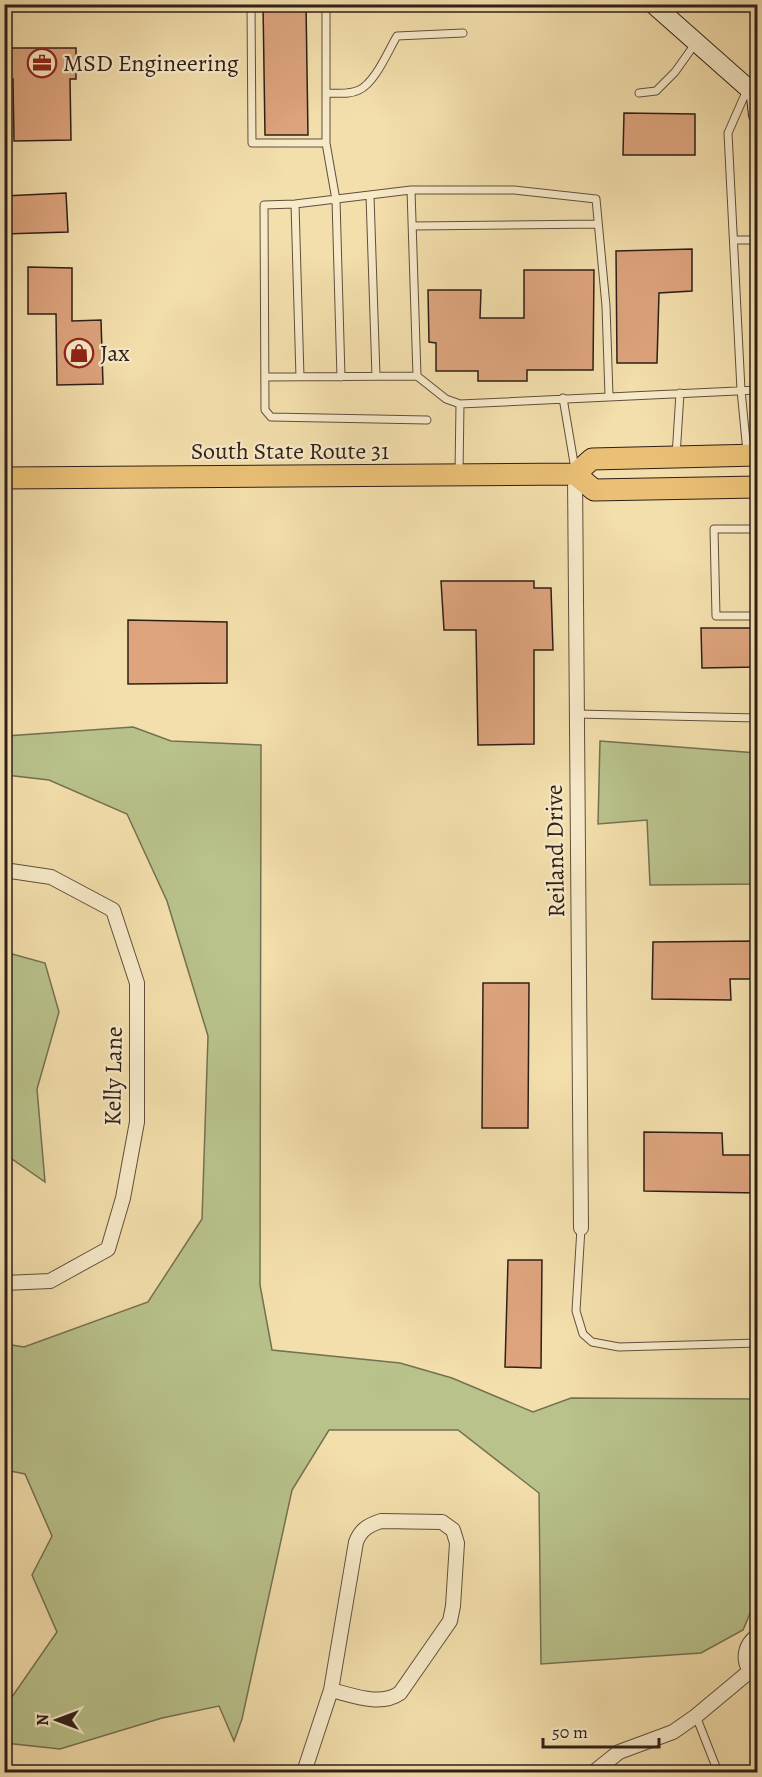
<svg xmlns="http://www.w3.org/2000/svg" width="762" height="1777" font-family="Alegreya,serif">
	<rect width="100%" height="100%" fill="#f3dfac"/>
	<filter id="stains"><feTurbulence type="fractalNoise" baseFrequency=".00333" numOctaves="4"/><feColorMatrix values="0 0 0 0 .2 0 0 0 0 .09 0 0 0 0 .02 0 0 0 .5 -.17"/></filter>
	<radialGradient id="worn" r=".72"><stop offset=".6" stop-color="#630" stop-opacity="0"/><stop offset="1" stop-color="#630" stop-opacity=".3"/></radialGradient>
	<!-- green -->
	<path fill="#b9c28b" stroke="#747052" stroke-width="1.5" d="M133,727L171,741L261,745L260,1285L272,1350L400,1363L452,1378L533,1412L571,1398L757,1399V1597L743,1630L701,1653L541,1664L539,1493L458,1430H329L292,1490L242,1719L234,1741L219,1706L162,1718L60,1749L5,1743V1707L57,1632L32,1575L52,1536L25,1474L5,1470V1344L24,1347L148,1302L202,1219L208,1036L167,901L127,814L49,780L6,775V736Z
		M600,741L757,753V884L650,885L647,820L598,824Z
		M5,952L45,963L59,1012L37,1089L45,1182L5,1154Z"/>
	<!-- building -->
	<path fill="#dda47d" stroke="#2f1f18" stroke-width="1.5" d="M263,4H306L308,135H265Z
		M7,48H76V79H70L71,140L14,141L13,79H7Z
		M624,113L695,114V155H623Z
		M66,193L68,232L4,234V196Z
		M692,249V291L659,293L657,363H617L616,251Z
		M28,267L72,268V321L101,320L103,384L57,385L56,314H28Z
		M524,270H594L593,370H527V381H478V371H436V343L429,342L428,290H481L480,318H524Z
		M441,581H534V588H551L553,650H534V744L478,745L476,630H444Z
		M128,620L227,622V683L128,684Z
		M701,628H758V667L702,668Z
		M758,941V979H730L731,1000L652,999L653,942Z
		M483,983H529L528,1128H482Z
		M644,1132L722,1133L723,1155H758V1193L644,1191Z
		M508,1260H542L541,1368L505,1367Z"/>
	<g fill="none" stroke-linecap="round" stroke-linejoin="round">
		<!-- service casing -->
		<g stroke="#604f3d" stroke-width="9">
			<path id="service" d="M251,4L252,143H326V4
				M326,93C337,93 349,95 359,90C375,83 388,51 397,36L463,33
				M639,93L656,91L675,72L695,44
				M326,143L336,200L341,377
				M411,190L417,376L446,399L460,404L758,390
				M370,196L376,376
				M295,204L300,377
				M413,226L597,224
				M734,240H758
				M265,377L417,376
				M563,398L575,469
				M427,420L271,417L265,410L264,205L295,204L411,190H514L596,199L606,306L609,396
				M747,452L741,390L728,133L747,90
				M676,456L680,393
				M459,472L460,404
				M758,529H714L716,616H758
				M577,714L758,718
				M581,1228L576,1311L583,1334L592,1342L619,1347L758,1343
				M696,1716L718,1772"/>
		</g>
		<!-- minor casing -->
		<g stroke="#604f3d" stroke-width="16">
			<path id="minor" d="M575,474L581,1228
				M4,870L51,877L113,910L137,983V1122L123,1198L108,1249L50,1281L4,1283
				M381,1521L442,1522L453,1530L457,1543L453,1606L450,1621L400,1693C380,1707 352,1695 331,1690L356,1542C361,1529 369,1525 381,1521Z
				M758,1635C742,1647 741,1666 758,1678
				M304,1772L331,1690
				M594,1772L619,1752L673,1732L696,1716L750,1671"/>
		</g>
		<!-- secondary casing -->
		<g stroke="#2f1f18" stroke-width="20">
			<path id="secondary" d="M653,4L758,97
				M756,97L758,115"/>
		</g>
		<!-- primary casing -->
		<g stroke="#2f1f18" stroke-width="23">
			<path id="primary" d="M575,474L592,459L758,455
				M4,478L575,474L594,490L758,487"/>
		</g>
		<!-- service -->
		<use href="#service" stroke="#f7eac9" stroke-width="7"/>
		<!-- minor -->
		<use href="#minor" stroke="#f7eac9" stroke-width="14"/>
		<!-- secondary -->
		<use href="#secondary" stroke="#f7eac9" stroke-width="18"/>
		<!-- primary -->
		<use href="#primary" stroke="#eac076" stroke-width="21"/>
	</g>
	<!-- icons -->
	<defs>
		<g id="office-ring" transform="scale(1.5)"><circle r="9.5" fill="#f7eac9" stroke="#8f2418" stroke-width="1.5"/><path d="M-6-3h4V-5.5h4V-3h4V5H-6ZM-1-4.5V-3h2v-1.5ZM-6 0V1H6V0Z" fill="#8f2418"/></g>
		<g id="shop-ring" transform="scale(1.5)"><circle r="9.5" fill="#f7eac9" stroke="#8f2418" stroke-width="1.5"/><path d="M-5-2.5h2.3a2.7 3.5 0 0 1 5.4 0H5L5.5 6h-11ZM-1.5-2.5h3a1.5 2.3 0 0 0-3 0Z" fill="#8f2418"/></g>
	</defs>
	<g fill-rule="evenodd">
		<use href="#office-ring" x="42" y="63"/>
		<use href="#shop-ring" x="79" y="353"/>
	</g>
	<g text-anchor="middle" dominant-baseline="central" stroke-width="4.5" stroke-linejoin="round" paint-order="stroke">
		<!-- poi labels -->
		<g font-size="24" fill="#2f1f18" stroke="#f7eac9" text-anchor="start">
			<text x="63" y="63">MSD Engineering</text>
			<text x="100" y="353">Jax</text>
		</g>
		<!-- street labels -->
		<g font-size="24" fill="#2f1f18" stroke="#f7eac9">
			<text x="290" y="451">South State Route 31</text>
			<text transform="translate(555 851) rotate(-91)">Reiland Drive</text>
			<text transform="translate(113 1076) rotate(-89)">Kelly Lane</text>
		</g>
	</g>
	<!-- margin -->
	<rect width="762" height="1777" fill="none" stroke="#f3dfac" stroke-width="24"/>
	<rect x="6" y="6" width="750" height="1765" fill="none" stroke="#2f1f18" stroke-width="3"/>
	<rect x="12" y="12" width="738" height="1753" fill="none" stroke="#2f1f18" stroke-width="1.5"/>
	<!-- north arrow -->
	<g transform="translate(57 1720) rotate(270)" stroke="#f7eac9" stroke-width="4.5" paint-order="stroke">
	<path d="M0-4.5L10 22L0 15L-10 22Z" fill="#2f1f18"/>
	<text y="-9" font-size="16" font-weight="bold" text-anchor="middle" fill="#2f1f18">N</text>
	</g>
	<!-- scale -->
	<path d="M543 1738v9h116v-9" fill="none" stroke="#2f1f18" stroke-width="3"/>
	<text x="552" y="1738" font-size="18" fill="#2f1f18" stroke="#f7eac9" stroke-width="4.5" paint-order="stroke">50 m</text>
	<rect width="100%" height="100%" filter="url(#stains)"/>
	<rect width="100%" height="100%" fill="url(#worn)"/>
</svg>
